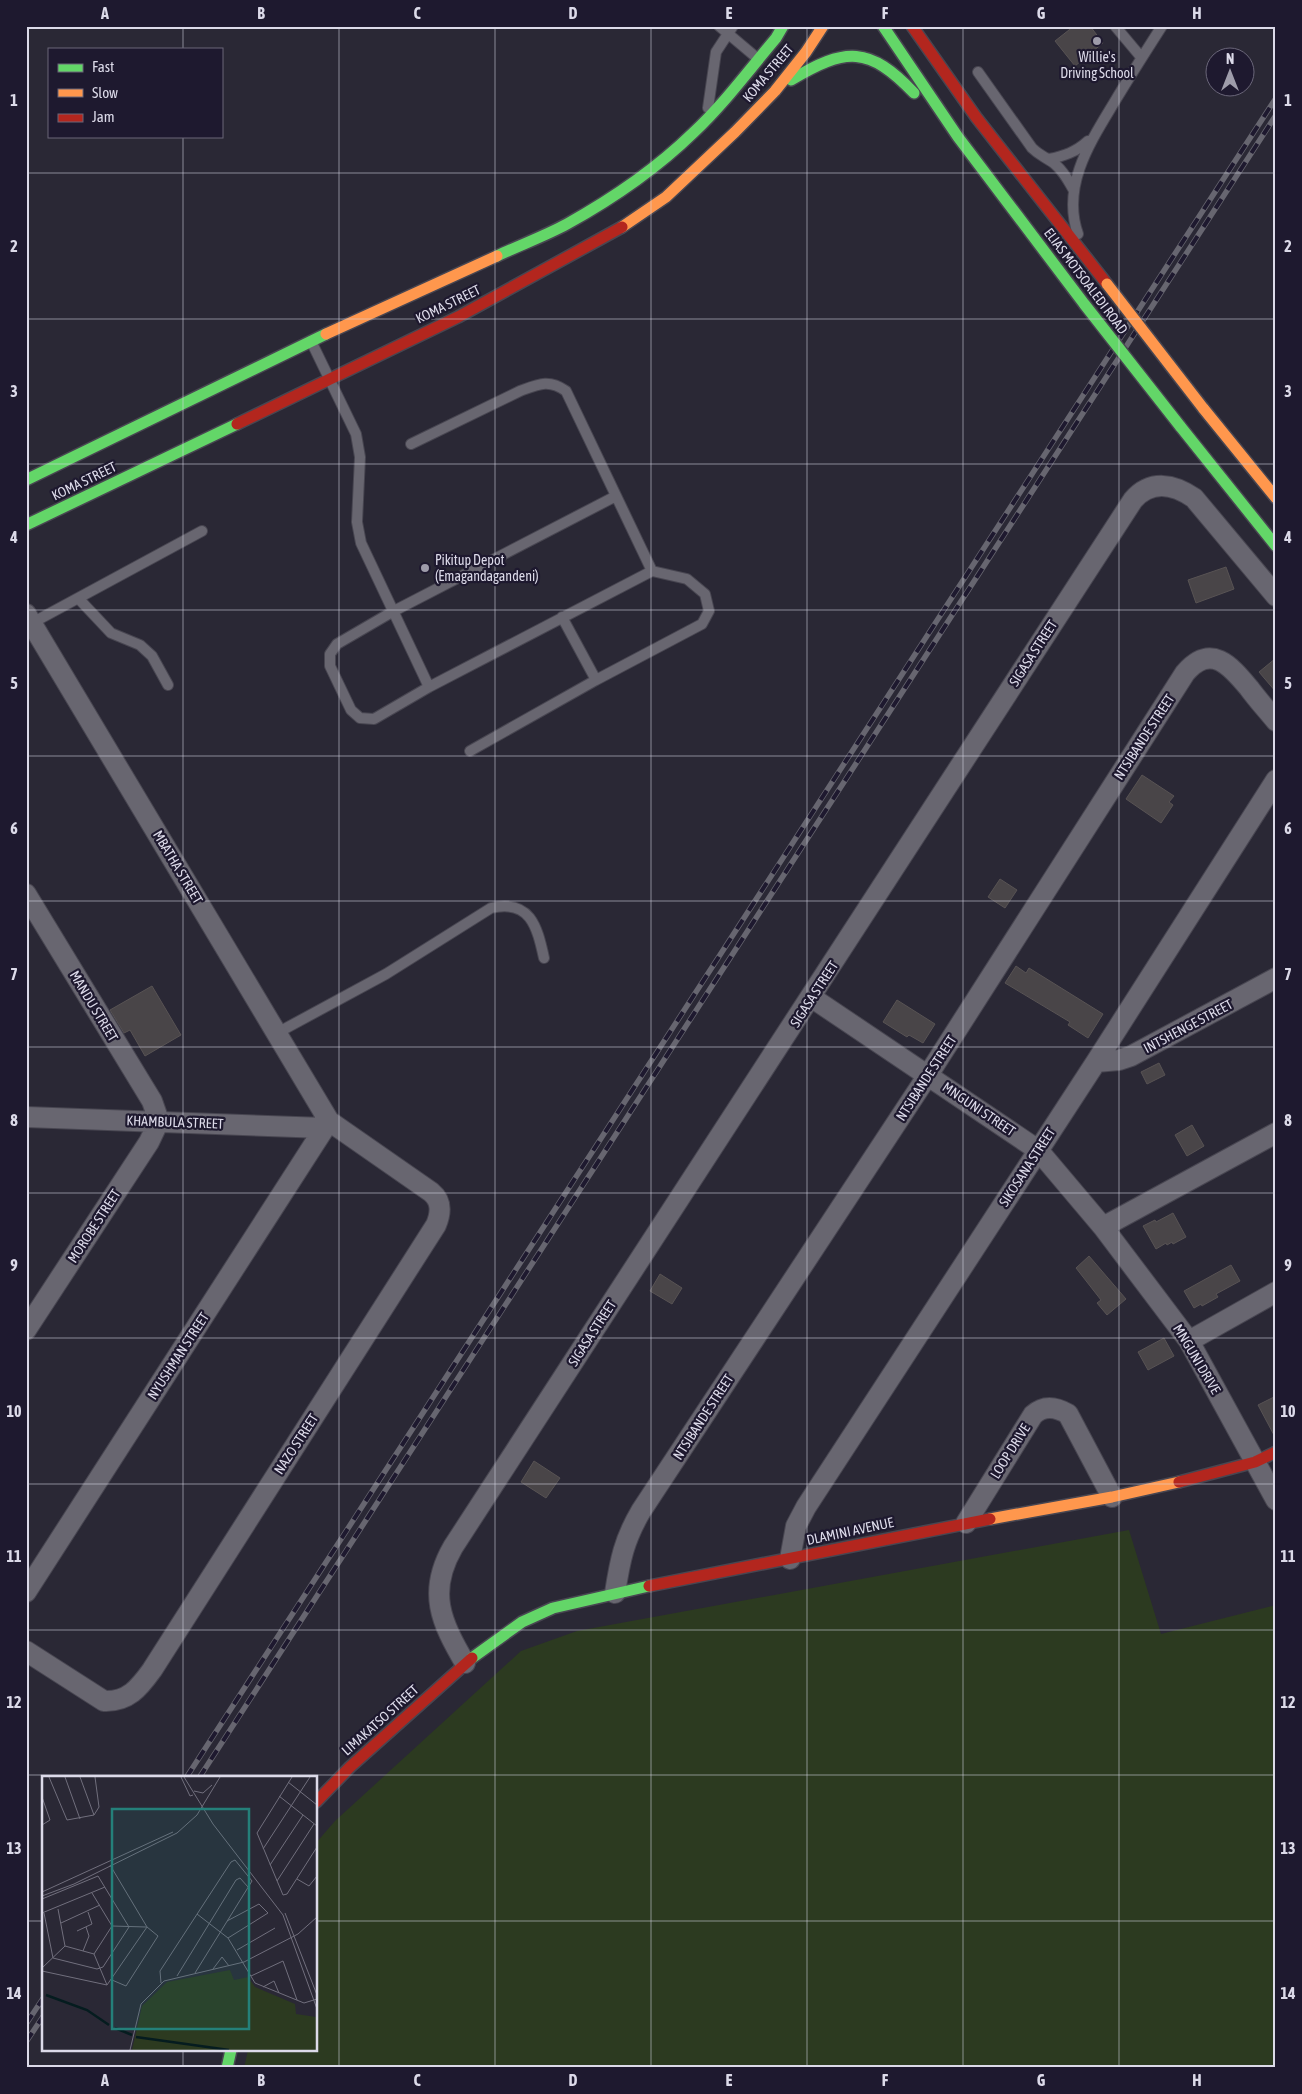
<svg xmlns="http://www.w3.org/2000/svg" width="1302" height="2094" font-family="'Asap Condensed',sans-serif">
	<rect width="100%" height="100%" fill="#2a2835"/>
	<!-- green -->
	<path fill="#2c3a20" d="M1129,1530L1161,1634L1276,1605V2068H244L248,2050H316V1843L335,1821L521,1651L577,1631Z"/>
	<!-- building -->
	<path fill="#494548" stroke="#585354" d="M1074,26H1090L1103,43L1075,66L1055,41Z
		M1226,567L1234,589L1196,603L1188,580Z
		M1276,658V692L1259,672Z
		M1142,775L1174,796L1169,802L1173,805L1161,823L1126,799Z
		M1000,879L1017,890L1005,908L988,897Z
		M1016,966L1026,973L1029,968L1103,1014L1088,1038L1068,1025L1070,1022L1005,983Z
		M152,986L181,1035L145,1056L130,1030L124,1033L110,1010Z
		M897,1000L935,1024L923,1043L909,1035L907,1037L883,1022Z
		M1159,1063L1165,1075L1147,1084L1141,1072Z
		M1192,1125L1204,1146L1187,1156L1175,1135Z
		M1173,1213L1186,1237L1173,1244L1172,1242L1167,1245L1166,1243L1156,1249L1143,1226L1155,1220L1156,1222Z
		M1089,1256L1126,1299L1107,1315L1097,1303L1101,1300L1076,1268Z
		M1231,1265L1240,1281L1216,1294L1218,1297L1202,1306L1201,1304L1194,1308L1184,1291Z
		M660,1274L682,1288L672,1304L650,1291Z
		M1164,1338L1174,1356L1148,1370L1138,1352Z
		M1276,1396V1437H1275L1258,1405Z
		M534,1461L560,1478L546,1498L521,1482Z"/>
	<g fill="none" stroke-linecap="round" stroke-linejoin="round">
		<!-- lane casing -->
		<g stroke="#484651" stroke-width="12">
			<path id="lane" d="M719,26L757,58
				M1115,26L1141,57
				M978,72L1032,148C1038,154 1043,156 1049,160C1060,166 1067,178 1073,189
				M708,108L716,52L733,26
				M1049,159C1064,156 1076,152 1088,141
				M1078,234C1061,185 1091,141 1115,101C1130,76 1146,51 1162,26
				M311,341L356,434L360,457L357,522L361,543L429,687
				M411,444L520,391C539,384 549,379 566,391L652,571L429,687L374,719L360,718L351,710L330,666V654L337,644L392,612L616,496
				M78,598L111,633L140,645L152,656L168,685
				M32,623L202,531
				M596,680L702,624L709,611L705,594L687,579L652,571
				M470,751L596,680L562,617
				M277,1033L386,974L491,908C530,899 537,926 544,958"/>
		</g>
		<!-- street casing -->
		<g stroke="#484651" stroke-width="22">
			<path id="street" d="M26,614L329,1121L431,1192C442,1201 441,1213 436,1225L152,1670C139,1688 128,1702 104,1701L26,1651
				M26,894L152,1101L159,1121L149,1142L26,1330
				M811,997L1038,1150L1103,1227L1189,1341L1276,1500
				M1096,1062L1119,1060L1131,1056L1276,978
				M26,1117L324,1128
				M1103,1227L1276,1133
				M1189,1341L1276,1292
				M966,1523L1033,1415C1044,1405 1056,1407 1068,1414L1112,1497
				M790,1559L796,1526L806,1507L1096,1062L1276,780
				M26,1592L329,1121
				M615,1593C620,1560 624,1540 641,1511L928,1075L1185,673C1211,643 1230,665 1249,688C1257,699 1267,710 1276,721
				M465,1663C441,1622 427,1592 453,1547L1133,500C1151,479 1174,484 1194,498L1276,596"/>
		</g>
		<!-- fast casing -->
		<g stroke="#484651" stroke-width="14">
			<path id="fast" d="M883,26L958,137L1085,305
				M791,80C846,47 869,46 914,93
				M497,256C520,245 545,236 567,224C612,199 656,169 693,133C724,104 749,70 776,38L783,26
				M1180,426L1276,546
				M26,480L326,334
				M26,525L237,424
				M472,1658L522,1622L553,1608L649,1586
				M227,2068L231,2050"/>
		</g>
		<!-- slow casing -->
		<g stroke="#484651" stroke-width="14">
			<path id="slow" d="M622,227L666,197L735,132L775,91L806,52L823,26
				M326,334L497,256
				M1203,408L1276,498
				M990,1519L1112,1497L1179,1482"/>
		</g>
		<!-- jam casing -->
		<g stroke="#484651" stroke-width="14">
			<path id="jam" d="M912,26L976,117L1107,284
				M237,424L458,317L622,227
				M1179,1482L1255,1462L1276,1452
				M649,1586L990,1519
				M316,1802L350,1767L472,1658"/>
		</g>
		<!-- lane -->
		<use href="#lane" stroke="#686670" stroke-width="10"/>
		<!-- street -->
		<use href="#street" stroke="#686670" stroke-width="20"/>
		<!-- fast -->
		<use href="#fast" stroke="#63d668" stroke-width="11"/>
		<!-- slow -->
		<use href="#slow" stroke="#ff974d" stroke-width="11"/>
		<!-- jam -->
		<use href="#jam" stroke="#b3261e" stroke-width="11"/>
		<!-- rail casing -->
		<g stroke="#676670" stroke-width="5.5">
			<path id="rail" d="M186,1778L1276,98
				M199,1778L1276,115
				M26,2024L44,1997
				M26,2042L44,2015"/>
		</g>
		<!-- rail -->
		<use href="#rail" stroke="#1e192f" stroke-width="4" stroke-dasharray="11" stroke-linecap="butt"/>
		<!-- fast-bridge casing -->
		<g stroke="#484651" stroke-width="14" stroke-linecap="butt">
			<path id="fast-bridge" d="M1085,305L1180,426"/>
		</g>
		<!-- slow-bridge casing -->
		<g stroke="#484651" stroke-width="14" stroke-linecap="butt">
			<path id="slow-bridge" d="M1107,284L1203,408"/>
		</g>
		<!-- fast-bridge -->
		<use href="#fast-bridge" stroke="#63d668" stroke-width="11"/>
		<!-- slow-bridge -->
		<use href="#slow-bridge" stroke="#ff974d" stroke-width="11"/>
	</g>
	<!-- grid -->
	<path fill="none" stroke="#dcdae9" stroke-width="1" stroke-opacity="0.55" d="M183,26V49M339,26V2068M495,26V2068M651,26V2068M807,26V2068M963,26V2068M1119,26V2068M183,136V1778M26,173H1276M26,319H1276M26,464H1276M26,610H1276M26,756H1276M26,901H1276M26,1047H1276M26,1193H1276M26,1338H1276M26,1484H1276M26,1630H1276M26,1775H1276M26,1921H44M316,1921H1276M183,2050V2068"/>
	<!-- markers -->
	<g fill="#9e9caa" stroke="#1e192f" stroke-width="2">
		<circle cx="1097" cy="41" r="5"/>
		<circle cx="425" cy="568" r="5"/>
	</g>
	<g text-anchor="middle" dominant-baseline="central" stroke-width="4.5" stroke-linejoin="round" paint-order="stroke">
		<!-- poi labels -->
		<g font-size="14" fill="#dcdae9" stroke="#1e192f">
			<text x="1097" y="57">Willie's<tspan x="1097" dy="16">Driving School</tspan></text>
			<text x="435" y="560" text-anchor="start">Pikitup Depot<tspan x="435" dy="16">(Emagandagandeni)</tspan></text>
		</g>
		<!-- street labels -->
		<g font-size="14" fill="#dcdae9" stroke="#1e192f">
			<text transform="translate(768 73) rotate(-50)">KOMA STREET</text>
			<text transform="translate(1086 281) rotate(53)">ELIAS MOTSOALEDI ROAD</text>
			<text transform="translate(448 304) rotate(-26)">KOMA STREET</text>
			<text transform="translate(84 481) rotate(-26)">KOMA STREET</text>
			<text transform="translate(1033 653) rotate(-57)">SIGASA STREET</text>
			<text transform="translate(1144 737) rotate(-57)">NTSIBANDE STREET</text>
			<text transform="translate(178 867) rotate(59)">MBATHA STREET</text>
			<text transform="translate(814 994) rotate(-57)">SIGASA STREET</text>
			<text transform="translate(94 1006) rotate(59)">MANDU STREET</text>
			<text transform="translate(1188 1026) rotate(-28)">INTSHENGE STREET</text>
			<text transform="translate(926 1078) rotate(-57)">NTSIBANDE STREET</text>
			<text transform="translate(979 1109) rotate(34)">MNGUNI STREET</text>
			<text transform="translate(175 1122) rotate(2)">KHAMBULA STREET</text>
			<text transform="translate(1027 1167) rotate(-57)">SIKOSANA STREET</text>
			<text transform="translate(94 1226) rotate(-57)">MOROBE STREET</text>
			<text transform="translate(592 1333) rotate(-57)">SIGASA STREET</text>
			<text transform="translate(178 1356) rotate(-57)">NYUSHMAN STREET</text>
			<text transform="translate(1197 1359) rotate(59)">MNGUNI DRIVE</text>
			<text transform="translate(703 1417) rotate(-57)">NTSIBANDE STREET</text>
			<text transform="translate(296 1444) rotate(-57)">NAZO STREET</text>
			<text transform="translate(1010 1451) rotate(-58)">LOOP DRIVE</text>
			<text transform="translate(850 1531) rotate(-12)">DLAMINI AVENUE</text>
			<text transform="translate(380 1720) rotate(-42)">LIMAKATSO STREET</text>
		</g>
	</g>
	<!-- overview -->
	<g transform="translate(42 1776)">
		<rect width="275" height="275" fill="#2a2835"/>
		<path d="M188,194L192,204L206,201L213,211L253,228L254,238L274,241L275,274H90L100,230L125,206Z" fill="#2c3a20"/>
		<path fill="none" stroke="#051c1f" stroke-width="2.5" d="M4,219L45,234L67,249M73,252L90,259M94,261L187,274"/>
		<path fill="none" stroke="#716f7d" stroke-width="1" d="M7,1L25,44L52,39M23,1L38,43M38,1L52,39M139,1L148,20L151,19M142,1L171,48L241,139L275,233M250,1L215,57L241,119L245,118L275,71M246,6L275,29M152,15L161,17L170,9M237,20L275,50M0,21L8,44L0,49M52,39L57,31L53,1M221,73L268,1M68,89L105,151L116,160L84,210L70,204M228,89L261,39M255,103L267,110L275,100M235,105L272,48M0,116L131,56M50,117L70,150M0,120L32,108L135,57L155,39L178,1M0,123L56,100L87,151L61,191L55,193L11,182L2,137M16,133L23,170M0,137L63,111M243,137L275,219M155,138L186,162L213,207L262,227L275,223M185,145L217,128L226,137L186,162M19,147L58,129M70,150L104,151M35,155L50,148L46,136M23,170L52,178M195,174L233,152M41,175L47,160L44,151M52,178L65,209M52,178L70,150M0,192L23,170M171,193L180,181L187,190M0,195L65,209M135,200L194,104L198,102L206,111M209,200L241,185L255,224M119,207L118,195L189,86L193,84L210,105L153,197M65,209L105,151M221,211L232,205L237,217M88,274L99,228L122,205L202,186L256,158L275,141"/>
		<path fill="#24807a" fill-opacity="0.15" stroke="#24807a" stroke-width="2.5" d="M70,33H207V253H70Z"/>
		<rect width="275" height="275" fill="none" stroke="#dcdae9" stroke-width="2.5"/>
	</g>
	<!-- border -->
	<rect width="1302" height="2094" fill="none" stroke="#1e192f" stroke-width="55"/>
	<!-- legend -->
	<rect x="48" y="48" width="175" height="90" fill="#1e192f" stroke="#6a6679"/>
	<rect x="58" y="64" width="25" height="8" fill="#63d668" stroke="#6a6679"/>
	<text x="92" y="72" font-size="15" fill="#dcdae9">Fast</text>
	<rect x="58" y="89" width="25" height="8" fill="#ff974d" stroke="#6a6679"/>
	<text x="92" y="98" font-size="15" fill="#dcdae9">Slow</text>
	<rect x="58" y="114" width="25" height="8" fill="#b3261e" stroke="#6a6679"/>
	<text x="92" y="122" font-size="15" fill="#dcdae9">Jam</text>
	<!-- north arrow -->
	<g transform="translate(1230 72)"><circle r="24" fill="#1e192f" stroke="#6a6679"/>
	<path d="M0-4L9 19L0 12L-9 19Z" fill="#9e9caa"/>
	<text y="-8" font-size="14" font-weight="bold" text-anchor="middle" fill="#dcdae9">N</text>
	</g>
	<rect x="28" y="28" width="1246" height="2038" fill="none" stroke="#dcdae9" stroke-width="2"/>
	<g font-size="16" text-anchor="middle" font-weight="bold" fill="#dcdae9">
		<text x="105" y="19">A</text>
		<text x="261" y="19">B</text>
		<text x="417" y="19">C</text>
		<text x="573" y="19">D</text>
		<text x="729" y="19">E</text>
		<text x="885" y="19">F</text>
		<text x="1041" y="19">G</text>
		<text x="1197" y="19">H</text>
		<text x="14" y="106">1</text>
		<text x="1288" y="106">1</text>
		<text x="14" y="252">2</text>
		<text x="1288" y="252">2</text>
		<text x="14" y="397">3</text>
		<text x="1288" y="397">3</text>
		<text x="14" y="543">4</text>
		<text x="1288" y="543">4</text>
		<text x="14" y="689">5</text>
		<text x="1288" y="689">5</text>
		<text x="14" y="834">6</text>
		<text x="1288" y="834">6</text>
		<text x="14" y="980">7</text>
		<text x="1288" y="980">7</text>
		<text x="14" y="1126">8</text>
		<text x="1288" y="1126">8</text>
		<text x="14" y="1271">9</text>
		<text x="1288" y="1271">9</text>
		<text x="14" y="1417">10</text>
		<text x="1288" y="1417">10</text>
		<text x="14" y="1562">11</text>
		<text x="1288" y="1562">11</text>
		<text x="14" y="1708">12</text>
		<text x="1288" y="1708">12</text>
		<text x="14" y="1854">13</text>
		<text x="1288" y="1854">13</text>
		<text x="14" y="1999">14</text>
		<text x="1288" y="1999">14</text>
		<text x="105" y="2086">A</text>
		<text x="261" y="2086">B</text>
		<text x="417" y="2086">C</text>
		<text x="573" y="2086">D</text>
		<text x="729" y="2086">E</text>
		<text x="885" y="2086">F</text>
		<text x="1041" y="2086">G</text>
		<text x="1197" y="2086">H</text>
	</g>
</svg>
